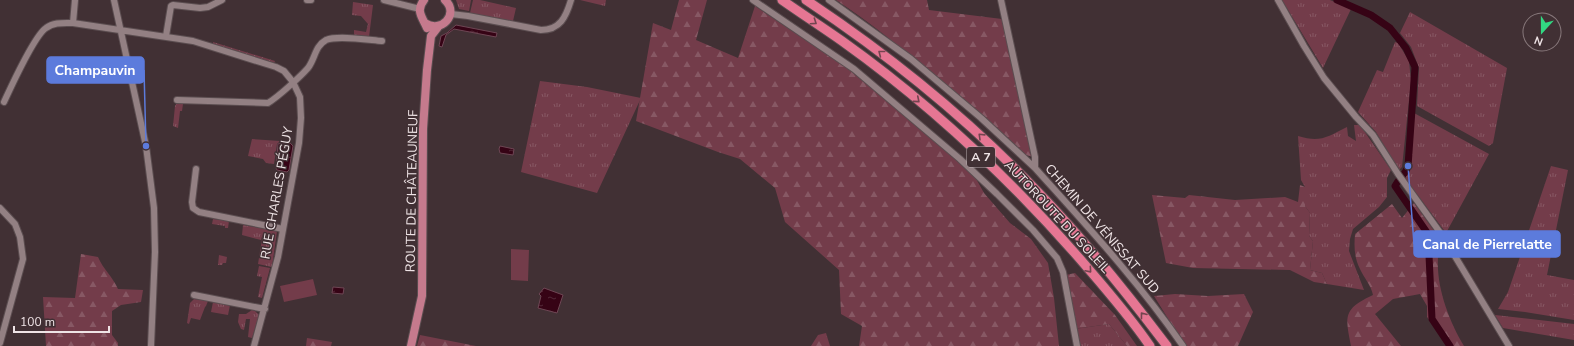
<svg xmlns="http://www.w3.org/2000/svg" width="1574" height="346" font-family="'Nunito Sans',sans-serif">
	<defs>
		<pattern id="grass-tufts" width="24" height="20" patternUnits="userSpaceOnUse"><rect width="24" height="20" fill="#733c4a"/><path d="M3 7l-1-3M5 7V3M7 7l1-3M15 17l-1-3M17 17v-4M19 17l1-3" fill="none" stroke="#875864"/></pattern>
		<pattern id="forest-firs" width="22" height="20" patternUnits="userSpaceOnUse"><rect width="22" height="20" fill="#733c4a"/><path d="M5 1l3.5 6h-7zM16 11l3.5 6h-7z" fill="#875864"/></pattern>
		<pattern id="garden-furrows" width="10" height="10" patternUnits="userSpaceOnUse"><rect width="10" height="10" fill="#733c4a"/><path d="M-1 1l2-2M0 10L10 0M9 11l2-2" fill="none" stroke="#875864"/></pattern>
		<pattern id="water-ripples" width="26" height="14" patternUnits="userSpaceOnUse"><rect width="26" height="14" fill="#360315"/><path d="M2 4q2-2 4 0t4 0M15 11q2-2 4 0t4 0" fill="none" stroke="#532837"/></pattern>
	</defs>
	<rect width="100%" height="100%" fill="#413034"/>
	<!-- grass -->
	<path fill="url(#grass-tufts)" d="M456,0H471L469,11L459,9Z
		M473,0H480L516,8L513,21L470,13Z
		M580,0H606L605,6Z
		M1282,0H1330L1351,9L1323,68Z
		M353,2L373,5L369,37L354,35V30L366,32L368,24L361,16L352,15Z
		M1410,12L1507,68L1493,143L1489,146L1417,106L1419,68L1411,47L1400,33Z
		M1395,42L1398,43L1409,61L1411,81L1402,167L1399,170L1376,132L1358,112L1377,70L1383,72Z
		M540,81L587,87L641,98L597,193L521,172Z
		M177,103L183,104L182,111H180L178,128L173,126L175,106Z
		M1414,113L1489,154L1446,233L1405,178L1409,172Z
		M1354,125H1360L1391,170L1387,178V197L1379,207L1353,229L1350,239L1349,251L1364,290L1327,284L1322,273L1310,270L1313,241L1309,236L1310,213L1305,206V187L1301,180L1298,136C1320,143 1327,137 1347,127L1348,136L1356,141Z
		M252,139L280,141L277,144L274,164L266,163L263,159L248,156Z
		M1551,166L1568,170L1547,275L1574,280V320L1525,312L1498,309L1508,292Z
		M213,219L229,221L228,228H225V226L212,224Z
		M243,225L277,231L272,267L258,264L263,233L261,240L242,235Z
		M219,255L227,257L226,263H223L222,265H218Z
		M259,266L270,268L262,298L258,297L262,277L257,276Z
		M194,299L208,301L206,306L205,307L200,320L191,318L189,324L187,323L190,303Z
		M213,302L230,305L228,315L211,312Z
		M252,310L255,311L259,315L252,338L248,337L250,319H246L244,330L241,329L238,322L239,314H246Z
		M1495,315L1574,324V340L1503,328Z
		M1109,324L1127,346H1079L1075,329Z"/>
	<!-- forest -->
	<path fill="url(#forest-firs)" d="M679,0H707L696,40L738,58L755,6L853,72L925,131L974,175L984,193L1010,223L1031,239L1048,263L1054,298L1059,346H859L862,326L841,314L839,270L785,222L775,188L740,159L718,152L636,121L653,23L671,30Z
		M836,0H927L929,10L1002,19L1034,157L1021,154C961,101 903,44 836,0Z
		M1300,185L1305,187V206L1310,213L1309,236L1313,241L1310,270L1322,273L1327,284L1314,282L1290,270L1193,268L1166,263L1152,195L1185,198L1189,195L1235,200L1285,197L1298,202Z
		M1414,203L1442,242C1441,246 1439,252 1438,257C1436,287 1449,321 1464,346H1447L1427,317V306L1420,294L1393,299L1375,314L1401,346H1351C1345,316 1343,309 1373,295C1371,285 1364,278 1360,269C1354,257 1354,246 1355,234L1392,204L1402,218Z
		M81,254L98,257C103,269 113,277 118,289L143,290L141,302L121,305L112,311V335L118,343V346H46L43,297L75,298Z
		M1075,273L1115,315L1137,346H1127L1109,324L1075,329L1066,275Z
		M1175,294L1208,296L1244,294L1253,312L1238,346H1185L1154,296Z
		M826,333L830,346H811L818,335Z
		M420,335L476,346H417Z
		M307,338L332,342L331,346H306Z"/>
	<!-- garden -->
	<path fill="url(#garden-furrows)" d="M213,42L275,61L274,63L213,44Z"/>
	<!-- pitch -->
	<path fill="#733c4a" d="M511,249L529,250L528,281L511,280Z
		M313,279L317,295L284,302L280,286Z"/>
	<!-- water -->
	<path fill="url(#water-ripples)" stroke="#6e4654" d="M456,25L497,33L496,37L454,29L446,35L442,47L439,46L441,36L447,33Z
		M282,143H290L293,146L289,170L287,172L277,170L276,168L278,144Z
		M500,146L514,149L513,155L500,153L499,149Z
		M333,287L344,288L343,294L332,293Z
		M544,288L563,295L557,313L538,308L541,296L539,294Z"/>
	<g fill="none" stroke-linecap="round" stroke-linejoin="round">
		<!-- canal -->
		<path stroke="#360315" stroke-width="7" d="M1337,0L1371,15L1390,28L1406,48L1415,67L1408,166C1406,174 1399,178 1395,186L1428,234L1432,319L1450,346"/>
		<!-- minor casing -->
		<g stroke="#5b4d50" stroke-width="8">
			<path id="minor" d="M114,0L146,146L154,208L155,252L151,346
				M307,0H311
				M384,0L420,9
				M753,0L854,69L960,159L997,194L1033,230L1057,258L1063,272L1077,346
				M829,0L911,59L981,118L1035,168
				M1001,0L1035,157V168C1087,226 1139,282 1183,346
				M1278,0L1304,46L1324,78L1356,117L1373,135L1398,174L1444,238L1509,346
				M451,14L468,16L541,30C560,30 566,17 571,0
				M73,23L75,0
				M166,36L171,6L173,5L200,8L208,7L222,0
				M177,100L268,103C278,97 300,77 308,68C315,59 315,46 326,40C338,35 369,40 382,41
				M4,102C11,87 34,36 46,28C54,22 63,23 73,23L193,41L276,67L284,71L293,82L300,97L301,118L299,143L278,257L254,346
				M196,169L192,202L193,208L199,212L283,229
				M0,208L15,224L20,237L23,259L0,343
				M194,295L265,309"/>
		</g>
		<!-- major casing -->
		<g stroke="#5b4d50" stroke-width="10">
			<path id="major" d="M424,0C415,11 423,18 427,28
				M425,23C441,34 460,14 445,0
				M411,346L422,296L423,129L427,70L431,36L438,27"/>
		</g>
		<!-- highway casing -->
		<g stroke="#5b4d50" stroke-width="11">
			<path id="highway" d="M782,0C802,14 822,27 842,41C929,103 1009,178 1080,259C1104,287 1129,315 1150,346
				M806,0C889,55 968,119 1037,191C1084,239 1126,292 1167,346"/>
		</g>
		<!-- minor -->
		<use href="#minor" stroke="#938083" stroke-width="6"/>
		<!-- major -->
		<use href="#major" stroke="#c57a8d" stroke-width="8"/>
		<!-- highway -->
		<use href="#highway" stroke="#e67693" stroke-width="9"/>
	</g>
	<!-- one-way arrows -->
	<defs><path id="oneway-chevron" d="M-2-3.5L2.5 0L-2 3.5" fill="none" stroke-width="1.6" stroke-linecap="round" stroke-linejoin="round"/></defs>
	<g stroke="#734550">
		<use href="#oneway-chevron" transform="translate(814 22) rotate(34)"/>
		<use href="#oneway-chevron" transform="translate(881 53) rotate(-142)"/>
		<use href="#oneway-chevron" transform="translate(917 100) rotate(40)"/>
		<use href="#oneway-chevron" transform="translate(981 136) rotate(-136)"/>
		<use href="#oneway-chevron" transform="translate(1089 270) rotate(49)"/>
		<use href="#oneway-chevron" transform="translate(1143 315) rotate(-128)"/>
	</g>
	<g text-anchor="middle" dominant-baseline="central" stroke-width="3" stroke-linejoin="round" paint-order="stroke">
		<!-- shield labels -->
		<rect fill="#413034" stroke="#bbaeb1" stroke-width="1" x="967" y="147" width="28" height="20" rx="3"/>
		<g font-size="12" font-weight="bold" fill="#efe4e6">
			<text x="981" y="157">A 7</text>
		</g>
		<!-- street labels -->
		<g font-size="13" fill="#efe4e6" stroke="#413034">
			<text transform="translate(412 191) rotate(-89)">ROUTE DE CHÂTEAUNEUF</text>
			<text transform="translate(277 193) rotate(-80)">RUE CHARLES PÉGUY</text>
			<text transform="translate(1057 217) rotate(47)">AUTOROUTE DU SOLEIL</text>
			<text transform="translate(1102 229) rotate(49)">CHEMIN DE VÉNISSAT SUD</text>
		</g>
	</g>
	<!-- callouts -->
	<path fill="none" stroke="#5c7bdc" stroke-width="1.5" d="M146 146L144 70M1408 166L1414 244"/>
	<g fill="#5c7bdc" stroke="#413034" stroke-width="1.5">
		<circle cx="146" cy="146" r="4"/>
		<circle cx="1408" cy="166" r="4"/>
	</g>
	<g fill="#5c7bdc" stroke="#5c7bdc" stroke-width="1.5">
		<rect x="47" y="57" width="97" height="26" rx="4"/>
		<rect x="1414" y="231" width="146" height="26" rx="4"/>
	</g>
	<g font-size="14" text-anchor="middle" font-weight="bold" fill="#fff">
		<text x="95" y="75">Champauvin</text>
		<text x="1487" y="249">Canal de Pierrelatte</text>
	</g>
	<!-- north arrow -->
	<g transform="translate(1542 32) rotate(201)"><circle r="19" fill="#413034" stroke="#87787b"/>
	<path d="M0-3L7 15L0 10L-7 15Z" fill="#32d882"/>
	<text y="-6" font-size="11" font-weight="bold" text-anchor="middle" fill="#efe4e6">N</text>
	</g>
	<!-- scale -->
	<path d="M14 326v6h95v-6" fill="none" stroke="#efe4e6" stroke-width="2"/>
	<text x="20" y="326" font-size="12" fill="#efe4e6" stroke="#413034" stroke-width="3" paint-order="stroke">100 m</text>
</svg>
